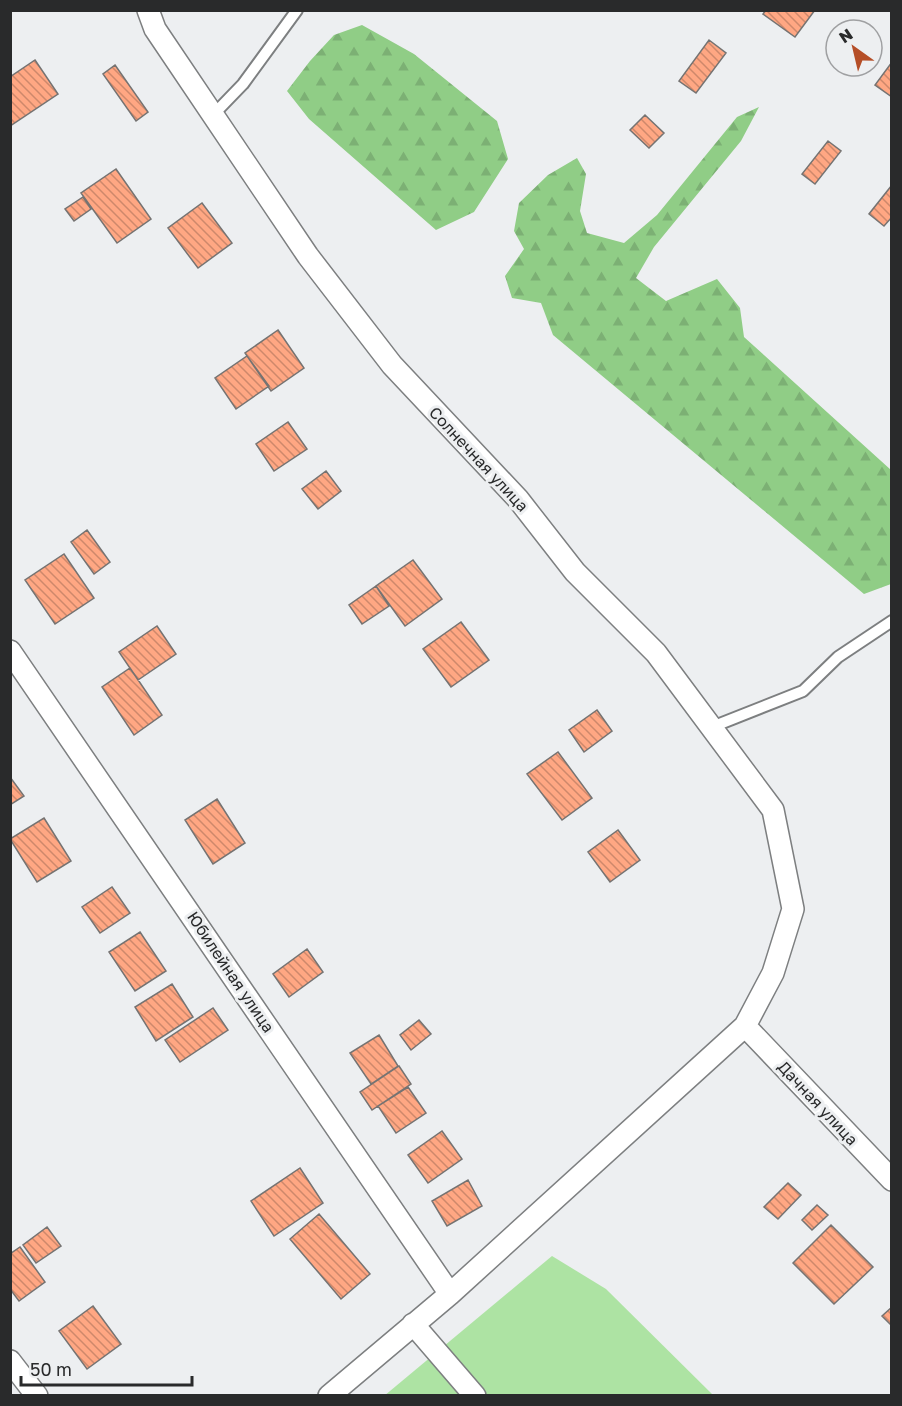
<svg xmlns="http://www.w3.org/2000/svg" width="902" height="1406" font-family="'Golos Text',sans-serif">
	<defs>
		<pattern id="forest-firs" width="22" height="20" patternUnits="userSpaceOnUse" patternTransform="scale(1.5)"><rect width="22" height="20" fill="#90cd86"/><path d="M5 1l3.5 6h-7zM16 11l3.5 6h-7z" fill="#7cb074"/></pattern>
		<pattern id="building-back-hatch" width="6" height="6" patternUnits="userSpaceOnUse" patternTransform="scale(1.5)"><rect width="6" height="6" fill="#ffa783"/><path d="M-1 5l2 2M0 0l6 6M5-1l2 2" fill="none" stroke="#ce886b"/></pattern>
	</defs>
	<rect width="100%" height="100%" fill="#edeff1"/>
	<!-- green -->
	<path fill="#ade3a3" d="M552,1256L606,1289L713,1395L384,1396Z"/>
	<!-- forest -->
	<path fill="url(#forest-firs)" d="M362,25L414,54L497,121L508,159L474,212L436,230L309,119L287,91L310,61L334,35Z
		M759,107L741,141L654,247L636,278L666,301L717,279L740,308L744,337L891,470V584L864,594L553,335L541,303L512,298L505,276L524,249L514,231L519,203L548,175L577,158L586,174L580,211L587,233L624,243L657,215L737,117Z"/>
	<!-- building -->
	<path fill="url(#building-back-hatch)" stroke="#757372" stroke-width="1.5" d="M766,10H815L795,37L763,14Z
		M849,21L860,30H842Z
		M836,38V52L829,47Z
		M709,40L726,53L696,93L679,81Z
		M35,60L58,94L10,126V77Z
		M892,62V97L875,85Z
		M115,65L148,112L136,121L103,74Z
		M645,115L664,133L649,148L630,130Z
		M828,141L841,151L815,184L802,174Z
		M116,169L151,219L117,243L81,193Z
		M892,185V217L884,226L869,214Z
		M83,197L91,209L74,221L65,209Z
		M202,203L232,243L198,268L168,228Z
		M278,330L304,368L271,391L245,353Z
		M247,356L269,386L236,409L215,378Z
		M288,422L307,449L274,471L256,444Z
		M326,471L341,491L318,509L302,489Z
		M87,530L110,562L94,574L71,542Z
		M64,554L94,598L55,624L25,580Z
		M413,560L442,599L405,626L376,586Z
		M376,586L389,606L362,624L349,605Z
		M461,622L489,660L451,687L423,649Z
		M157,626L176,654L138,680L119,652Z
		M130,668L162,715L134,735L102,687Z
		M597,710L612,731L584,752L569,730Z
		M558,752L592,798L562,820L527,774Z
		M10,777L24,796L10,805Z
		M217,799L245,843L213,864L185,820Z
		M44,818L71,861L37,882L10,839Z
		M618,830L640,860L610,882L588,852Z
		M112,887L130,913L100,933L82,907Z
		M140,932L166,971L135,991L109,952Z
		M307,949L323,972L289,997L273,974Z
		M172,984L193,1017L156,1041L135,1007Z
		M213,1008L228,1030L180,1062L165,1040Z
		M419,1020L431,1034L411,1050L400,1035Z
		M379,1035L398,1066L371,1084L350,1053Z
		M399,1066L411,1084L372,1110L360,1092Z
		M408,1087L426,1113L396,1133L378,1106Z
		M442,1131L462,1159L428,1183L408,1155Z
		M300,1168L323,1203L274,1236L251,1201Z
		M468,1180L482,1206L447,1226L432,1201Z
		M788,1183L801,1195L778,1219L764,1207Z
		M817,1205L828,1215L812,1230L802,1220Z
		M319,1214L370,1274L341,1299L290,1239Z
		M831,1225L873,1267L834,1304L793,1263Z
		M47,1227L61,1246L36,1263L23,1245Z
		M20,1247L45,1282L19,1301L10,1289V1254Z
		M93,1306L121,1344L87,1369L59,1331Z
		M892,1307V1326L882,1316Z"/>
	<g fill="none" stroke-linecap="round" stroke-linejoin="round">
		<!-- service casing -->
		<g stroke="#7d7f80" stroke-width="14">
			<path id="service" d="M213,115L243,84L297,10
				M712,727L803,691L838,657L892,621"/>
		</g>
		<!-- minor casing -->
		<g stroke="#7d7f80" stroke-width="24">
			<path id="minor" d="M148,10L155,29L308,256L392,365L518,499L575,572L656,653L773,810L793,909L773,973L745,1026L450,1294L329,1396
				M10,651L450,1294
				M745,1026L892,1180
				M413,1324L475,1396
				M10,1361L37,1396"/>
		</g>
		<!-- service -->
		<use href="#service" stroke="#fff" stroke-width="10"/>
		<!-- minor -->
		<use href="#minor" stroke="#fff" stroke-width="21"/>
	</g>
	<g text-anchor="middle" dominant-baseline="central" stroke-width="6" stroke-linejoin="round" paint-order="stroke">
		<!-- street labels -->
		<g font-size="16" fill="#292a2b" stroke="#edeff1">
			<text transform="translate(479 459) rotate(47)">Солнечная улица</text>
			<text transform="translate(231 972) rotate(56)">Юбилейная улица</text>
			<text transform="translate(818 1103) rotate(47)">Дачная улица</text>
		</g>
	</g>
	<!-- border -->
	<rect width="902" height="1406" fill="none" stroke="#292a2b" stroke-width="24"/>
	<!-- north arrow -->
	<g transform="translate(854 48) rotate(326)"><circle r="28" fill="#edeff1" stroke="#9fa0a2" stroke-width="1.5"/>
	<path d="M0-4.5L10 22L0 15L-10 22Z" fill="#b54e27"/>
	<text y="-9" font-size="16" font-weight="bold" text-anchor="middle" fill="#292a2b">N</text>
	</g>
	<!-- scale -->
	<path d="M21 1376v9h171v-9" fill="none" stroke="#292a2b" stroke-width="3"/>
	<text x="30" y="1376" font-size="18" fill="#292a2b" stroke="#edeff1" stroke-width="4.5" paint-order="stroke">50 m</text>
</svg>
